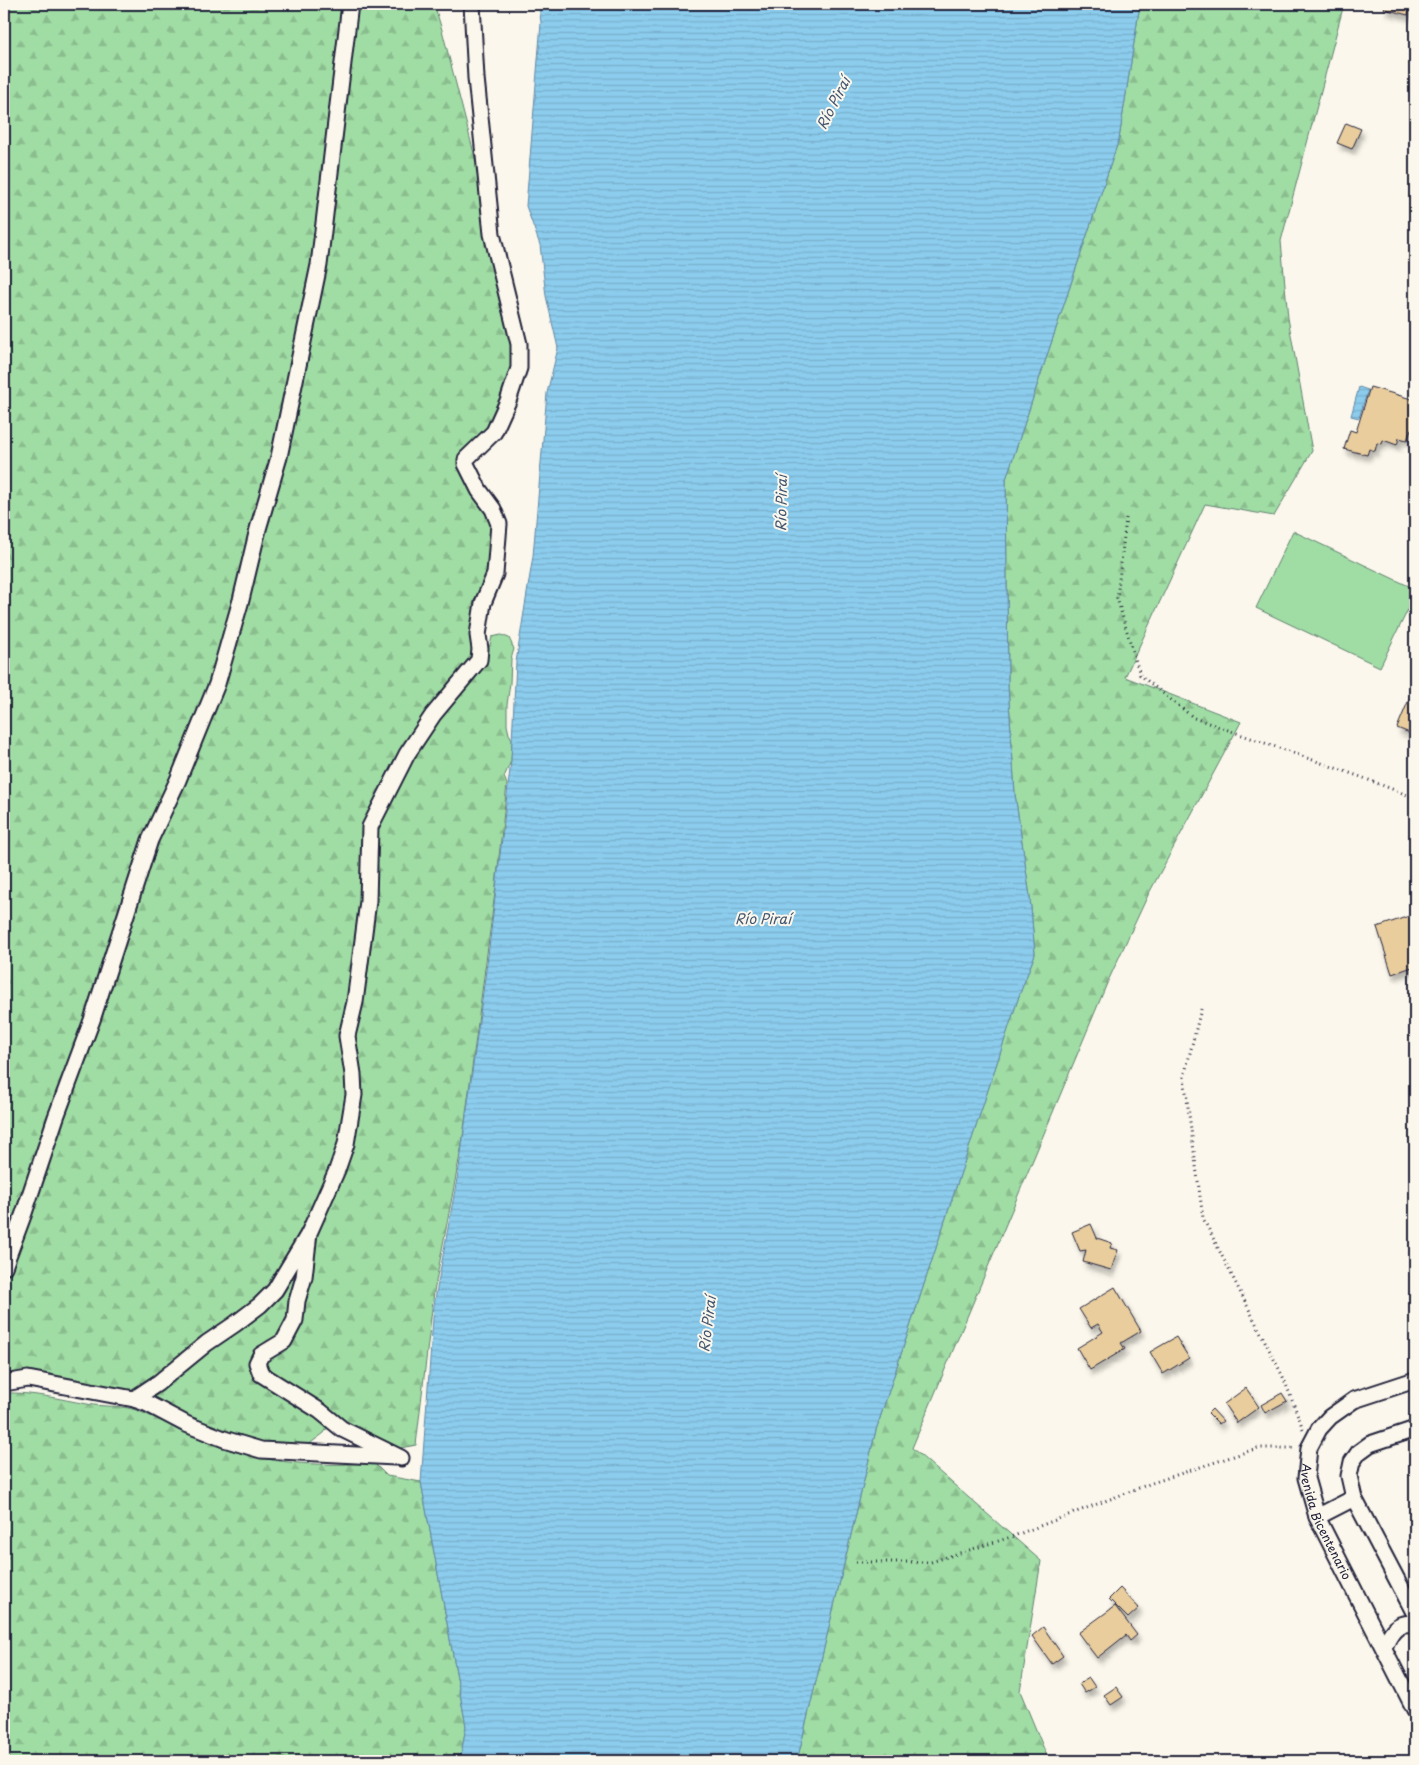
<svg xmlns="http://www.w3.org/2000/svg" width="1419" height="1765" font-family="'Playpen Sans',sans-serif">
	<defs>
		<pattern id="forest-firs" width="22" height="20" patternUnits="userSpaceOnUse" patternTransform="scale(1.25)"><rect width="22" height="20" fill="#a0dda4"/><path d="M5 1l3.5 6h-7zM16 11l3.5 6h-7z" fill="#8abd8e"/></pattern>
		<pattern id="water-rules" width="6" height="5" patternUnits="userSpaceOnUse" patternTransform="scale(1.25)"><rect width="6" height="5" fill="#8ccced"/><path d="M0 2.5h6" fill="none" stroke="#78afcc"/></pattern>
		<filter id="shadow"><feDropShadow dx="3" dy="5.5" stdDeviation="2.5" flood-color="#0004"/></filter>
	</defs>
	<rect width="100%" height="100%" fill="#fbf7ec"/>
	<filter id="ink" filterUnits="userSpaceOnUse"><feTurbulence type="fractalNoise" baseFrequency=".02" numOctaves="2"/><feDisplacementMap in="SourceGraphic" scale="10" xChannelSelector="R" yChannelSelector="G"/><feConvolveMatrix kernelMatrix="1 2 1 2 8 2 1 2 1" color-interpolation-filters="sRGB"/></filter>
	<g filter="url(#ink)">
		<!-- green -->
		<path fill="#a0dda4" stroke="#618070" d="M1293,531L1415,589V595L1380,667L1256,608Z"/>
		<!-- forest -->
		<path fill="url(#forest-firs)" stroke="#618070" d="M4,4H344L320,226L278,438L218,661L128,892L4,1254Z
			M353,4H434L442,30L485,196L514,347L515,368L491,429L462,453L493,524L494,534L475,656L376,803L351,992V1093L332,1174L271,1290L138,1393L22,1373H4V1277L14,1253L137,892L173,800L284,457Z
			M1140,4H1344L1281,241L1288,318L1312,451L1274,516L1205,504L1125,677L1241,722L1148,895L1108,981L912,1448L1041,1561L1020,1691L1049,1761H797L876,1430L1019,996L1035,954L1030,897L1015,794L1008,685L1006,479L1119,139Z
			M501,635L509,638L514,649L511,659L510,683L507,705V725L509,734L512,739L511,761L504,777L507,784L496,885L462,1144L434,1292L416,1445L390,1450L264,1373L262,1357L284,1342L361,1075L352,1038L374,828L414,754L484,657L490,645L492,637Z
			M304,1246L284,1334L253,1362L325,1421L327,1428L324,1433L308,1445L257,1446L145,1400L230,1331Z
			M4,1393C32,1392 59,1399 87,1404C102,1407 121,1405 136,1410C167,1422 198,1439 230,1450C277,1465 325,1466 374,1463L387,1476L421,1482L466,1726L460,1761H4Z"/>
		<!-- water -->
		<path fill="url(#water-rules)" stroke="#6288a6" d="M539,4H1140L1119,139L1006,479L1008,685L1015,794L1030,897L1035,954L1019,996L876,1430L797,1761H460L466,1726L421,1482L434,1305L459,1168L489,948L511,761L516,662L533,556L547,393L558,348L546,296L540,245L526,206L541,23Z
			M1359,387L1368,390L1359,418L1351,416Z"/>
		<!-- building -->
		<path fill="#e9cd9d" stroke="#22223b" filter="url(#shadow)" d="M1386,4H1411L1408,15L1384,9Z
			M1346,123L1361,129L1352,149L1337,143Z
			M1370,387L1415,400V430L1411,429L1407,440L1399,438L1397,445L1383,440L1382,444L1377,443L1375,451L1369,449L1367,455L1344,449L1350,430L1356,432Z
			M1415,685V735L1397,728Z
			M1415,914V966L1392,974L1377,927Z
			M1091,1224L1097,1238L1112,1243L1110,1248L1118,1250L1111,1270L1083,1262L1086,1250L1080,1251L1072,1232Z
			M1115,1287L1141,1331L1121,1343L1125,1349L1090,1370L1077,1348L1103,1332L1098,1324L1091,1328L1079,1309Z
			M1176,1337L1189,1358L1163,1374L1150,1352Z
			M1246,1388L1259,1407L1237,1423L1224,1404Z
			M1282,1393L1287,1401L1265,1413L1261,1405Z
			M1212,1409L1223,1421L1219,1424L1208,1413Z
			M1120,1588L1139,1608L1128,1618L1109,1599Z
			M1115,1606L1137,1635L1130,1641L1126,1635L1097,1658L1078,1633Z
			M1043,1627L1063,1656L1052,1664L1032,1636Z
			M1089,1678L1095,1687L1085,1693L1079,1684Z
			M1116,1687L1123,1697L1111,1705L1104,1695Z"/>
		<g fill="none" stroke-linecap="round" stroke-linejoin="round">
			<!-- minor casing -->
			<g stroke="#22223b" stroke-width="19">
				<g id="minor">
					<path d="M4,1267L24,1213L56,1117L92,1020L150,840L178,780L217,684L241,600L258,529L279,457L319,265L350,4"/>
					<path id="s1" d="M1415,1380L1354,1400L1330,1417L1319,1429L1309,1448L1306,1478L1317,1517L1415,1710"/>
					<path d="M4,1383L28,1379L134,1399L148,1404L186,1424L224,1439L261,1450L395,1457"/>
					<path d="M134,1399L158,1383L207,1343L235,1324L260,1305L275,1290L308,1235"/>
					<path d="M1415,1429L1370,1444L1359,1452L1352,1462L1349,1476L1354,1498L1415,1614"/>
					<path d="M401,1458L342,1429L320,1411L261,1374L257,1363L261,1355L284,1341L295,1320L297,1301L304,1277L309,1233L337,1170L346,1144L354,1095L353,1074L347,1036L355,1002L368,901L370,827L407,754L433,715L479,660L480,649L478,635L483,603L495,574L499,524L493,509L479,490L466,464V459L494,432L508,401L519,368V344L492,234L476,78L472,4"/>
					<path d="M1317,1517L1354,1498"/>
					<path d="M1384,1647C1390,1633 1397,1619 1415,1625"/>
				</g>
			</g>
			<!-- path -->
			<path stroke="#22223b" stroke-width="3" stroke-dasharray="1 4" stroke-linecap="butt" d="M1126,518L1117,598L1140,675L1194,718L1361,777L1415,798
				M1201,1009L1184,1077L1203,1218L1284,1379L1303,1429
				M856,1562H931L1011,1537L1152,1483L1258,1448H1295"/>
			<!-- minor -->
			<use href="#minor" stroke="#fbf7ec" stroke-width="15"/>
		</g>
	</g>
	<g text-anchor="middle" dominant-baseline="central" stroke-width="4" stroke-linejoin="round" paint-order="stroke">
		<!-- street labels -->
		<g font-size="12" fill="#22223b" stroke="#fbf7ec">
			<text stroke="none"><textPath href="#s1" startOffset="209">Avenida Bicentenario</textPath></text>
		</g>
		<!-- water labels -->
		<g font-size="14" font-style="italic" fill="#425570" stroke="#fbf7ec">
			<text transform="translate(833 103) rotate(-63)">Río Piraí</text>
			<text transform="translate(781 503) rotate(-89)">Río Piraí</text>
			<text x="763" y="918">Río Piraí</text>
			<text transform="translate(707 1324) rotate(-83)">Río Piraí</text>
		</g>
	</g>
	<!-- margin -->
	<rect width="1419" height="1765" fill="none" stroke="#fbf7ec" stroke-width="20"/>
	<rect x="10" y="10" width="1399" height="1745" fill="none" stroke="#22223b" stroke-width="2" filter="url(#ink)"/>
</svg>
